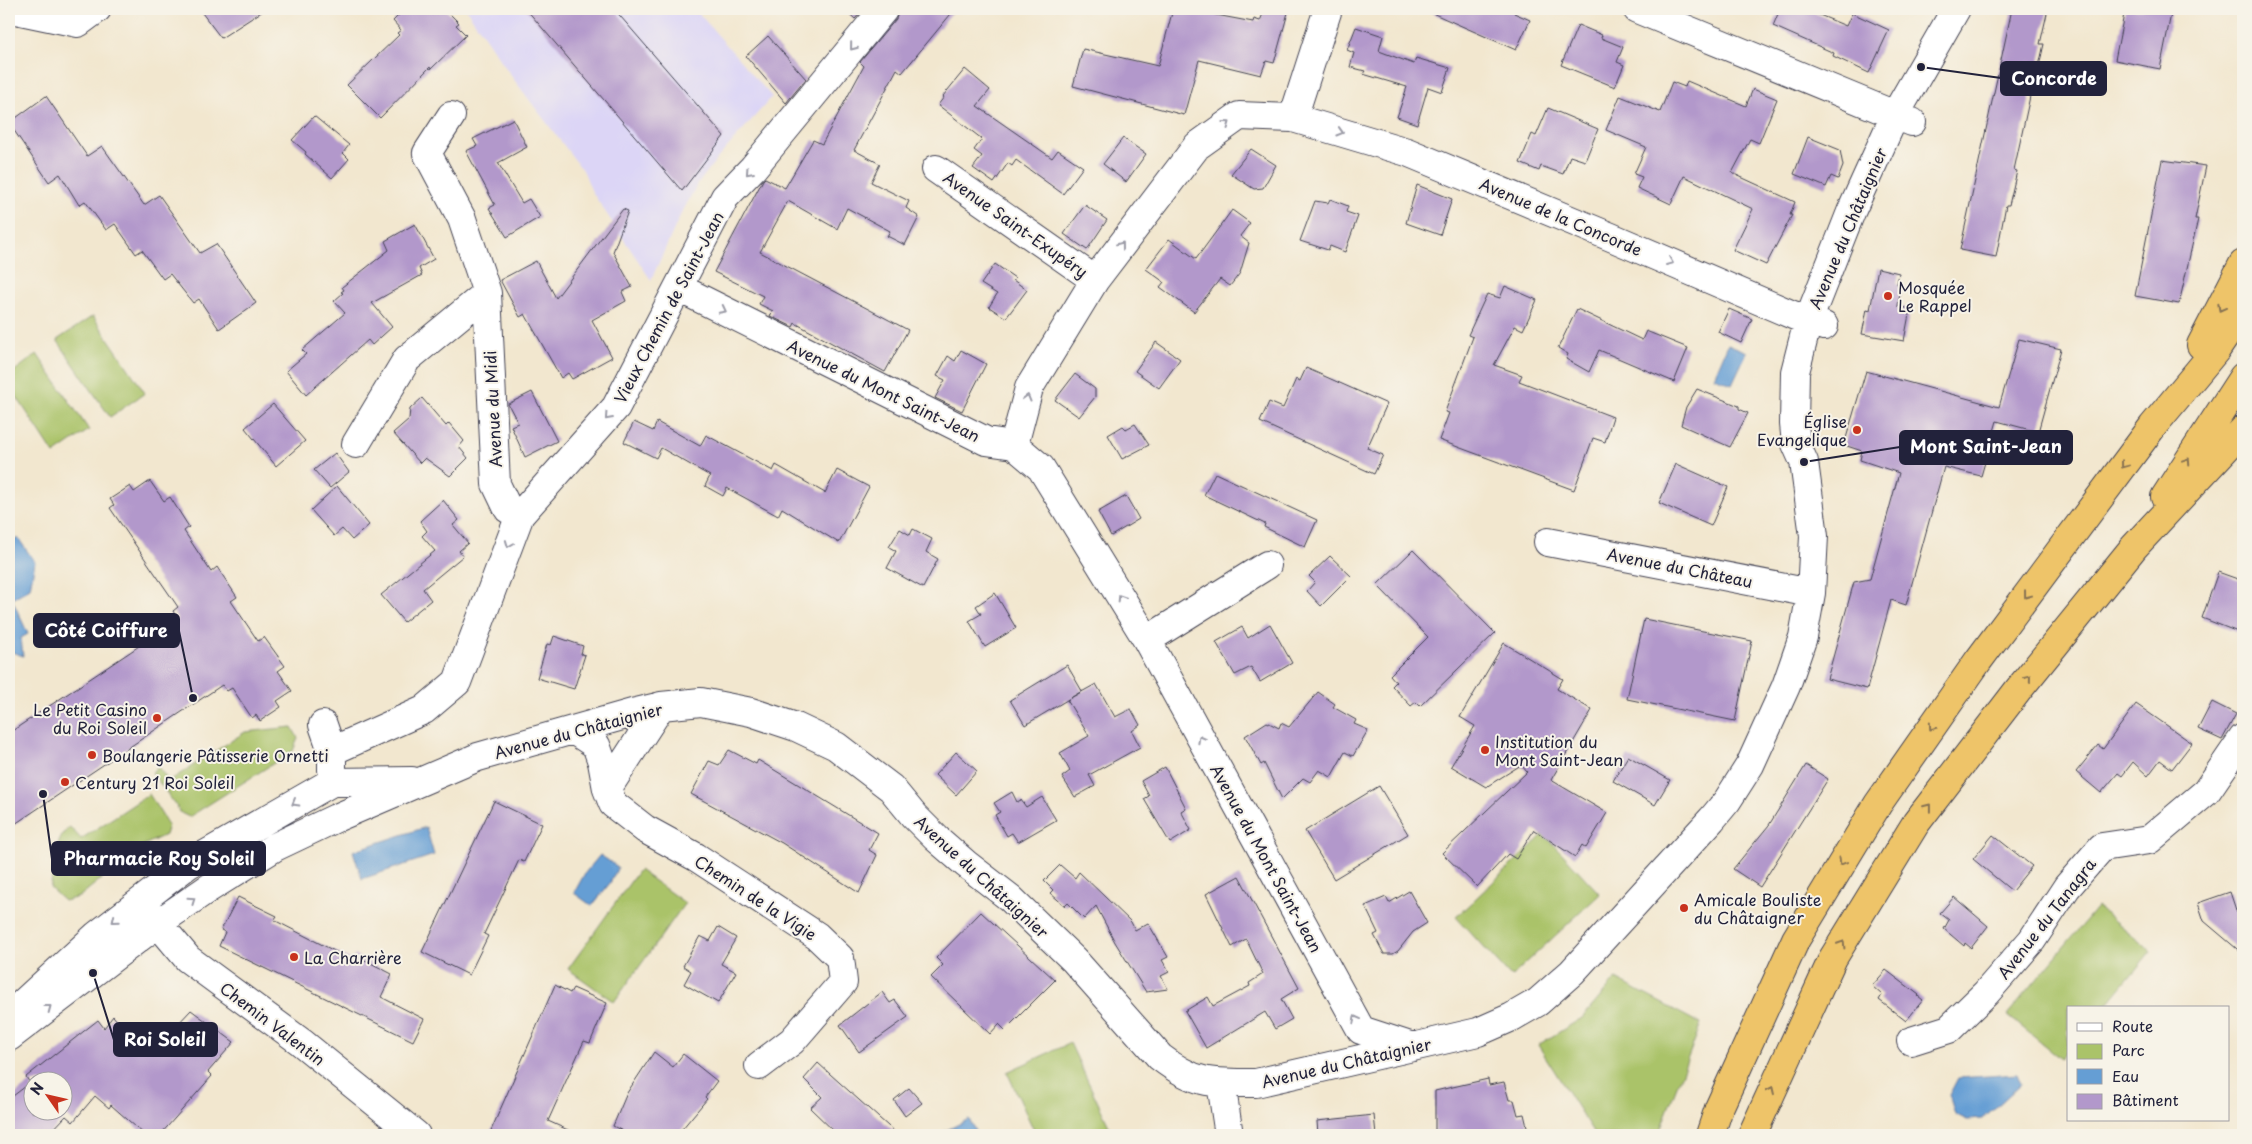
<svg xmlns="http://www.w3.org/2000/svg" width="2252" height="1144" font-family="'Playpen Sans',sans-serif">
	<rect width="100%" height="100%" fill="#f7f3e8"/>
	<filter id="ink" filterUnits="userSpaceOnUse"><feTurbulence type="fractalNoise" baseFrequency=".02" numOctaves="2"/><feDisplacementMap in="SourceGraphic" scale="10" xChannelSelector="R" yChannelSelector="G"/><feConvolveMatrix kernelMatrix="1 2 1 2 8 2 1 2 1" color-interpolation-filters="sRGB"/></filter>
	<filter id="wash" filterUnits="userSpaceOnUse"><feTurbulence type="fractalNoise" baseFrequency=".0096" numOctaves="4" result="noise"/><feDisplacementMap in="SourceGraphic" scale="20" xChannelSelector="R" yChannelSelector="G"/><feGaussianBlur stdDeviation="1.12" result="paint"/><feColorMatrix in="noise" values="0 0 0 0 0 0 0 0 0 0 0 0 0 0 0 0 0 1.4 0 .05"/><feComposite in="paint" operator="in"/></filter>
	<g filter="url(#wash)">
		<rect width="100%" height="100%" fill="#f2e7cf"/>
		<!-- built -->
		<path fill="#dcd5f6" d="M466,9H695L772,97L716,160L697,185L680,216L651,280L592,192L584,172L512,77Z"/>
		<!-- green -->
		<path fill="#aac369" stroke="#667252" d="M93,316L145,393L110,417L57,340Z
			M37,354L89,430L54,454L9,385V375Z
			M292,727L298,738L293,751L189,817L181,813L152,772L158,767L169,781L245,732Z
			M149,794L168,825L165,835L140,847L79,897L64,901L50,888C54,870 54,837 70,827L81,839Z
			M1544,834L1600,894L1511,977L1456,917Z
			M639,870L685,903L614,1002L568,969Z
			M2097,907L2151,951L2104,1008H2068V1050L2061,1059L2007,1015Z
			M1616,979L1701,1024L1658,1135H1595L1538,1045L1582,1018Z
			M1070,1043L1113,1135H1036L1007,1072Z"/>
		<!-- water -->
		<path fill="#659ed4" stroke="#446088" d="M1728,344L1747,352L1732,384L1714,377Z
			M18,538L35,562L30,588L12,599L28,634L21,638L23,656L9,651V543Z
			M426,827L434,855L362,879L353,851Z
			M600,855L618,867L610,883L592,906L574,893L585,873Z
			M2017,1074L2021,1084L1983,1119L1967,1120L1955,1114L1949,1095L1958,1078Z
			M969,1119L977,1135H947L945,1131Z"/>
		<g id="blocks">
			<!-- building -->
			<path fill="#b298cb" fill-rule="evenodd" d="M199,9H266L221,38Z
				M405,9H445L459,23L456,25L466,35L431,69L430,67L380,118L347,85L399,35L397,33L401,30L393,21Z
				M526,9H614L724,136L682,191Z
				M844,9H864L855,19Z
				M899,9H955L902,73L897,69L854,150L880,164L871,182L909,201L906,208L919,217L905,245L887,236L890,231L847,208L837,229L788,201L760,252L908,330L885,372L795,323L793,327L770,316L773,311L759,304L763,296L714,272L763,180L765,178L785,188L813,140L822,144L864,66L860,62L896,19Z
				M1173,9H1213L1211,14L1253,22L1254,19L1260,21L1265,9H1289L1274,63L1266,61L1261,75L1199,60L1184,115L1073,86L1083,49L1158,66Z
				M1423,9H1516L1514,13L1530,20L1516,50Z
				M1780,9H1805L1846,26L1852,13L1889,30L1869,73L1833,56L1834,53L1773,26Z
				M2012,9H2048L2040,44H2044L2036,79L2034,78L2014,170L2017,171L2009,205H2006L1996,257L1960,250Z
				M2125,9H2172L2160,69L2115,60Z
				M1578,25L1602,35L1601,38L1623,47L1617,62L1624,65L1615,87L1561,65Z
				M1356,27L1383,36L1379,51L1414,64L1416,58L1450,68L1442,92L1428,87L1417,124L1397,117L1407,87L1363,74L1365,71L1350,67L1354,53L1347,50Z
				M768,36L806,79L786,103L746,56Z
				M965,69L990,90L977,106L1052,158L1058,150L1083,167L1063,194L1016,160L1012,166L1008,163L994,183L973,168L982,156L974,150L982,139L938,105L944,97L943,96Z
				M1687,81L1746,106L1753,89L1777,99L1759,143L1750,139L1732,173L1795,202L1790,215H1792L1766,265L1733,250L1753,209L1684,176L1671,204L1637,188L1642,177L1634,174L1646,147L1606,130L1620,96L1660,112L1672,82L1685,87Z
				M46,96L87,156L102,146L144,205L159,195L200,253L216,244L256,303L219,329L199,299L193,303L170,274L163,279L142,250L136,254L115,224L106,230L85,201L79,205L60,174L49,182L9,123Z
				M1548,108L1598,129L1585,161L1570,156L1563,174L1541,166L1539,171L1520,163L1532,134L1536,136Z
				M314,116L349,145L343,153L349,159L332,178L305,154L306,152L292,140Z
				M513,119L527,147L498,163L522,203L529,199L540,217L507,237L489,208L495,205L466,151L477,146L473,139Z
				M1808,137L1840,150L1843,166L1838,179L1831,176L1826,187L1794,174Z
				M1123,138L1146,154L1126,182L1103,164Z
				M1251,149L1276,165L1263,188L1254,189L1231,174Z
				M2162,160L2206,166L2195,219H2198L2179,304L2135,296Z
				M1417,185L1452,199L1440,235L1406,223Z
				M1330,199L1348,206L1346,212L1358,216L1345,252L1330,246L1328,250L1300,241L1315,201L1328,203Z
				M1085,205L1107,220L1087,250L1064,234Z
				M623,209L628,211L613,252L632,287L622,292L626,301L592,320L612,357L572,379L568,373L561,378L525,314L520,317L500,280L536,261L556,298Z
				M1232,210L1250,223L1240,236L1249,243L1240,273L1230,286L1220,279L1194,312L1160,287L1164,282L1146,269L1169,239L1196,259Z
				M415,224L434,259L419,268L422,275L372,303L392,327L372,345L368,340L306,395L286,371L306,354L302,350L345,313L334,301L343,293L341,292L344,290L342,287L389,250L385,241Z
				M995,264L1015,278L1013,280L1027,290L1006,318L989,307L997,294L981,284Z
				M1878,268L1899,273L1897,284L1901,286L1898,306L1910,309L1904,341L1862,334L1867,309L1870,310Z
				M1505,286L1537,300L1523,330L1515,326L1494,365L1522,375L1519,381L1613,417L1605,442L1593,438L1574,490L1439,440L1449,413L1445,412L1473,337L1468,335L1487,294L1500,298Z
				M1577,309L1642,340L1646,331L1688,348L1674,382L1599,350L1589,372L1566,359L1568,354L1558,348Z
				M1729,309L1752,319L1741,343L1718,332Z
				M2019,339L2061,349L2038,432L1997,421L1981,476L1944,467L1906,605L1891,600L1867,689L1827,679L1854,582L1870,579L1899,473L1860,460L1862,451L1844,445L1866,371L1999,407Z
				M1156,342L1180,359L1159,388L1135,371Z
				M961,350L986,364L962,411L935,398L945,380L937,376L948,356L955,361Z
				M1306,368L1387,404L1367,448L1383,455L1374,474L1260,422L1269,402L1283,408L1296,379L1300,381Z
				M1075,374L1095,389V397L1079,417L1055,400Z
				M1697,389L1739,406V409L1748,413L1730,447L1681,425L1686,407Z
				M532,392L557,441L525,457L511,426L518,423L508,404Z
				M422,398L446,426L449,423L464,441L459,447L468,458L450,476L425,458L420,463L393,433L409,419L410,409Z
				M273,404L305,441L276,466L245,428Z
				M634,422L653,431L657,422L700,446L706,435L773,471L776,465L825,493L837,470L869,487L839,543L782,508L778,516L727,488L723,496L705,486L710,476L661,448L656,458L624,442Z
				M1135,424L1149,445L1122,459L1108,435L1123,426L1126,429Z
				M335,453L349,472L330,488L314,470Z
				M1676,464L1728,487L1711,526L1659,503Z
				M1215,473L1317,520L1305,547L1264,527L1265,524L1204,495Z
				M150,481L164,501L170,497L189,527L184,531L211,572L217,567L237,597L231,601L258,641L264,637L285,666L278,671L292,691L277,701L281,707L260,721L256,715L252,718L232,688L227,691L222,685L9,828V733L178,620L173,611L178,607L110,508L114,505L110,499L130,486L134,492Z
				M337,486L369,525L352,540L342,529L334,536L311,510Z
				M1126,496L1139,519L1111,536L1098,512Z
				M443,500L459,520L453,525L468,543L459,551L463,556L423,589L431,600L404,622L381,595L435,551L422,536L427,531L420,521Z
				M900,529L910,535L913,529L932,539L926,552L938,559L923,588L887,568L896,551L889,547Z
				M1413,550L1495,633L1420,706L1416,702L1411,706L1392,686L1396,682L1390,675L1428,637L1377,585Z
				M1330,556L1351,576L1321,606L1307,591L1315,582L1309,576Z
				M2218,572L2243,581V634L2202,618Z
				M995,593L1016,628L985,647L969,621L981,614L976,606Z
				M1644,619L1752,641L1735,721L1627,699Z
				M1270,624L1292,663L1260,682L1251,667L1235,675L1216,642L1242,627L1248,638Z
				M554,636L583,646L581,654L585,655L574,689L537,678L547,644L551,645Z
				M1504,643L1563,679L1557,689L1592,710L1551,780L1607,813L1586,848L1582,845L1575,857L1534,830L1516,859L1508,854L1477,887L1442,853L1527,772L1521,765L1486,787L1451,766L1475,726L1460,717Z
				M1067,665L1082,691L1025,725L1010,700Z
				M1096,684L1115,717L1131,709L1140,725L1132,731L1140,747L1089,775L1095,786L1075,797L1062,777L1070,771L1060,753L1089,736L1067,700Z
				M1318,692L1335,704L1333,707L1356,720L1354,724L1368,730L1353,756L1345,752L1331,777L1319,770L1310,782L1303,778L1282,799L1264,763L1261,765L1245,736L1267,722L1279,728L1281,723L1289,727Z
				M2212,702L2236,714L2222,740L2198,729Z
				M2136,704L2192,743L2172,769L2160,760L2148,776L2133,762L2122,776L2118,773L2101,793L2076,772L2098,745L2103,749Z
				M729,750L756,764L758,760L878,833L869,850L877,855L859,893L782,843L691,794L709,761L719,765Z
				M956,752L977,771L956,795L935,775Z
				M1628,756L1670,780L1655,805L1613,781Z
				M1806,765L1828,779L1760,887L1733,869L1769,825Z
				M1165,767L1186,808L1181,811L1191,830L1170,843L1144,799L1149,796L1141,781Z
				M1379,786L1408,834L1334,879L1305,831Z
				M1012,792L1017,802L1021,800L1026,807L1042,797L1056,820L1018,842L1012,833L1007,836L995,815L1000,812L994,803Z
				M494,801L542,824L524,862L519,860L484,934L488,936L469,975L422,952Z
				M1993,835L2032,866L2012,891L1973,859Z
				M1060,865L1075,878L1079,872L1131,922L1135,930L1148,923L1168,957L1162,960L1169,972L1161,976L1168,989L1146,992L1115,942L1096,906L1084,919L1068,903L1065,906L1050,893L1053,890L1044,881Z
				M1239,876L1299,988L1281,999L1292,1019L1275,1029L1265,1012L1206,1048L1185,1011L1208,997L1213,1006L1250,986L1249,983L1263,974L1246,939L1232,947L1206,894Z
				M1409,891L1427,923L1413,932L1398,951L1393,954H1384L1374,935L1378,933L1365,906L1386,897L1389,903Z
				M2230,892L2237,913L2243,918V954L2204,921L2198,903Z
				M238,897L277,916L274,920L352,960L355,955L392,974L381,997L424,1019L413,1041L219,946L225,932L221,930Z
				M1954,897L1988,926L1971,948L1965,943L1964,946L1944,929L1949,920L1940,913Z
				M981,912L1055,980L1005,1030L999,1024L990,1034L931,977L943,965L936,958Z
				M718,927L736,938L721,964L736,972L718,1003L684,984L691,971L683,966L700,936L710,941Z
				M1886,970L1919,995L1918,996L1923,1000L1906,1021L1879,1000L1882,995L1872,986Z
				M555,985L570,993L573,988L607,1003L590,1043L584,1041L548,1121L579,1135H489Z
				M882,992L890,1003L895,1000L908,1017L859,1052L840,1025Z
				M191,1010L234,1042L208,1072L212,1076L160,1135H145L111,1105L109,1108L95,1096L73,1122L66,1116L48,1135H9V1099L30,1083L26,1077L98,1020L104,1028L113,1016L126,1031L146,1049L170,1021L176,1026ZM32,1082H62V1112H32Z
				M654,1052L673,1067L683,1054L717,1081L705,1097L707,1099L677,1135H630L613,1126L627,1093Z
				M818,1063L830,1074L898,1135H838L810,1108L822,1097L804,1079Z
				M1488,1079L1489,1085L1504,1082L1509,1100H1514L1518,1115L1524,1114L1529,1135H1439V1131L1435,1132V1091Z
				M909,1088L922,1103L905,1116L894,1100Z
				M1374,1115L1376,1135H1318L1317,1121Z"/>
		</g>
	</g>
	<g filter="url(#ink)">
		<use href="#blocks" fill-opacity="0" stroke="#414051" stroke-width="1"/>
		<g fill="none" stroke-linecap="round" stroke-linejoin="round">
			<!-- minor casing -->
			<g stroke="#414051" stroke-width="30">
				<path id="minor" d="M11,9L78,23L97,9
					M1637,9L1912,122
					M451,116L427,153L462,219L487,293L496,484L508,509L520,515
					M1293,118L1328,9
					M936,169L1095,280
					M679,288L986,441L1014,445L1041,468L1147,640L1361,1030L1413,1047
					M356,444L407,359L487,293
					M1014,445L1029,388L1095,280L1197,146L1239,116L1293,118L1407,152L1611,237L1793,315L1824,326
					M1548,542L1811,593
					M1147,640L1267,565
					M323,725L332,751V770
					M573,730L596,745L602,762L607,789L613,804L645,829L696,857L817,936L840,958L843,982L792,1041L759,1066
					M332,751L424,710L457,682L520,515L616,407L725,197L753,168L884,9
					M607,789L661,706
					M146,909L188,959L301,1042L416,1135
					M9,1016L97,935L189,864L332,782L412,781
					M9,1037L157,924L206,890L275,847L336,818L478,757L636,712L661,706L701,702L751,712L796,727L836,746L891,788L914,816L936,838L966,864L1010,898L1074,960L1160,1057C1196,1085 1212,1083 1256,1083L1478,1032L1512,1017L1538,1002L1572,972L1712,819L1727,801L1750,765L1786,686L1803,637L1811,593L1814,536L1804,462L1796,444L1794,424L1795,372L1808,321L1851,212L1895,115L1956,9
					M1911,1041L1949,1029L1986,993L2032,940L2067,887L2102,847L2149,840L2206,792L2243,738
					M1221,1083L1229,1135"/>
			</g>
			<!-- highway casing -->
			<g stroke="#414051" stroke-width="30">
				<path id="highway" d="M2201,345L2243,264
					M2165,497L2243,377
					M1710,1135L1719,1108L1796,939L1878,804L1978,661L2153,426L2216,350L2243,310
					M1752,1135L1833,958L1916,823L2019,689L2134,547L2243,430"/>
			</g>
			<!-- minor -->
			<use href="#minor" stroke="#fff" stroke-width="28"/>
			<!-- highway -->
			<use href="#highway" stroke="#eec469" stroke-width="28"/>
		</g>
		<!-- one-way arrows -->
		<defs><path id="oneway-chevron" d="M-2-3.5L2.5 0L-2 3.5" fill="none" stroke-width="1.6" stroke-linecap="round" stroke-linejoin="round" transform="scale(1.25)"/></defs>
		<g stroke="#9c9ca7">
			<use href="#oneway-chevron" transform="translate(853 47) rotate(129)"/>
			<use href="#oneway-chevron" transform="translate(1227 124) rotate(-36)"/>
			<use href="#oneway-chevron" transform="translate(1340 132) rotate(17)"/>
			<use href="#oneway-chevron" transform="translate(749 172) rotate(132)"/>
			<use href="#oneway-chevron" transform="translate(1121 245) rotate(-53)"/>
			<use href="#oneway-chevron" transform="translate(1670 262) rotate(23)"/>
			<use href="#oneway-chevron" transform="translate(723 310) rotate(27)"/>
			<use href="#oneway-chevron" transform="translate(1027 398) rotate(-75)"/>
			<use href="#oneway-chevron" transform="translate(608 417) rotate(132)"/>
			<use href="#oneway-chevron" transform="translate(509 544) rotate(111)"/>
			<use href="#oneway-chevron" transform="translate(1121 598) rotate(-122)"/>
			<use href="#oneway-chevron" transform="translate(1201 739) rotate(-119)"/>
			<use href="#oneway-chevron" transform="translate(295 803) rotate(150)"/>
			<use href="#oneway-chevron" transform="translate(192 900) rotate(-35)"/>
			<use href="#oneway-chevron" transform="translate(115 920) rotate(141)"/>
			<use href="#oneway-chevron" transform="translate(48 1008) rotate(-37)"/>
			<use href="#oneway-chevron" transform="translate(1356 1019) rotate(-119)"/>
		</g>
		<g stroke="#887352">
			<use href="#oneway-chevron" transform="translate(2221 308) rotate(118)"/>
			<use href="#oneway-chevron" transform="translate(2187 461) rotate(-56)"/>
			<use href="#oneway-chevron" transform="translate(2124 465) rotate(127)"/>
			<use href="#oneway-chevron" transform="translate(2027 595) rotate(127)"/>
			<use href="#oneway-chevron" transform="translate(2028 678) rotate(-51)"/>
			<use href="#oneway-chevron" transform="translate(1932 727) rotate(125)"/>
			<use href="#oneway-chevron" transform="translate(1928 807) rotate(-52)"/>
			<use href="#oneway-chevron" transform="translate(1842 862) rotate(121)"/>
			<use href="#oneway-chevron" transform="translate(1842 944) rotate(-58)"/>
			<use href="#oneway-chevron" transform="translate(1771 1090) rotate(-65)"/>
		</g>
	</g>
	<!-- markers -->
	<g fill="#c8321e" stroke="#f7f3e8" stroke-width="2">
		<circle cx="1888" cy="296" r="5"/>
		<circle cx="1857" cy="430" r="5"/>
		<circle cx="157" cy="718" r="5"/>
		<circle cx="1485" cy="750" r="5"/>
		<circle cx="92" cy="755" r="5"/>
		<circle cx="65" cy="782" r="5"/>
		<circle cx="1684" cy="908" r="5"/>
		<circle cx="294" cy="957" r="5"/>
	</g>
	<g text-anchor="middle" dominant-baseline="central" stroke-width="4" stroke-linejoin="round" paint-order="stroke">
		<!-- street labels -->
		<g font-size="16" fill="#22223b" stroke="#f7f3e8">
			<text transform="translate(1561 216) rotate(23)">Avenue de la Concorde</text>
			<text transform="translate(1016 224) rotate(35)">Avenue Saint-Exupéry</text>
			<text transform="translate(1847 228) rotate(-67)">Avenue du Châtaignier</text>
			<text transform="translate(668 307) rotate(-62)">Vieux Chemin de Saint-Jean</text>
			<text transform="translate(884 390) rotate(26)">Avenue du Mont Saint-Jean</text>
			<text transform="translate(492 409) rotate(-93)">Avenue du Midi</text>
			<text transform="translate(1680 567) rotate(11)">Avenue du Château</text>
			<text transform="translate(578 730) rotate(-15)">Avenue du Châtaignier</text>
			<text transform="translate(1267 858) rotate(61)">Avenue du Mont Saint-Jean</text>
			<text transform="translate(982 876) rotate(42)">Avenue du Châtaignier</text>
			<text transform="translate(756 897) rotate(33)">Chemin de la Vigie</text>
			<text transform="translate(2046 918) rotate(-52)">Avenue du Tanagra</text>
			<text transform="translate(273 1023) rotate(37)">Chemin Valentin</text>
			<text transform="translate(1346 1062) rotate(-13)">Avenue du Châtaignier</text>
		</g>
		<!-- poi labels -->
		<g font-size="16" fill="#22223b" stroke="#f7f3e8" text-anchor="start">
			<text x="1898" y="287">Mosquée<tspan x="1898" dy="18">Le Rappel</tspan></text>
			<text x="1847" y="421" text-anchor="end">Église<tspan x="1847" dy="18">Evangelique</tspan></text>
			<text x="147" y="709" text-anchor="end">Le Petit Casino<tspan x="147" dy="18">du Roi Soleil</tspan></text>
			<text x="1495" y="741">Institution du<tspan x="1495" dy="18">Mont Saint-Jean</tspan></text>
			<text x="102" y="755">Boulangerie Pâtisserie Ornetti</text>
			<text x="75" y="782">Century 21 Roi Soleil</text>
			<text x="1694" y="899">Amicale Bouliste<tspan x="1694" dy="18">du Châtaigner</tspan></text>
			<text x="304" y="957">La Charrière</text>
		</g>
	</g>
	<!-- callouts -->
	<path fill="none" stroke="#22223b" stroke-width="2" d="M1921 67L2001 78M1804 462L1900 447M193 698L179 631M43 794L52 859M93 973L114 1040"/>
	<g fill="#22223b" stroke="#f7f3e8" stroke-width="2">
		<circle cx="1921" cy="67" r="5"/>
		<circle cx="1804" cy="462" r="5"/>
		<circle cx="193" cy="698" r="5"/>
		<circle cx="43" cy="794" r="5"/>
		<circle cx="93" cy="973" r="5"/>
	</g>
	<g fill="#22223b" stroke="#22223b" stroke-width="2">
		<rect x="2001" y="62" width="105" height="33" rx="5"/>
		<rect x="1900" y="431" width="172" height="33" rx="5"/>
		<rect x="34" y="614" width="145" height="33" rx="5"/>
		<rect x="52" y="842" width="213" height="33" rx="5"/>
		<rect x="114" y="1023" width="103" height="33" rx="5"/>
	</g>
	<g font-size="18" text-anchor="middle" font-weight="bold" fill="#fff">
		<text x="2054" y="85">Concorde</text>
		<text x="1986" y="453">Mont Saint-Jean</text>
		<text x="106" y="637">Côté Coiffure</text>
		<text x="159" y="865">Pharmacie Roy Soleil</text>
		<text x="165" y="1046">Roi Soleil</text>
	</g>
	<!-- margin -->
	<rect width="2252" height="1144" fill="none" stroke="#f7f3e8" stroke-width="30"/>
	<!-- legend -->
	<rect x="2067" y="1006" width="162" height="115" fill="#f7f3e8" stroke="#a29fa3"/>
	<rect x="2077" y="1023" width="25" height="8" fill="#ffffff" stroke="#a29fa3"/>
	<text x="2112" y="1032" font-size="15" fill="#22223b">Route</text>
	<rect x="2077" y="1044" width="25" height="15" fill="#aac369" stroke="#a29fa3"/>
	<text x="2112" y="1056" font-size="15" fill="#22223b">Parc</text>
	<rect x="2077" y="1069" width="25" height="15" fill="#659ed4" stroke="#a29fa3"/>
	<text x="2112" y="1082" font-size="15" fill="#22223b">Eau</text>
	<rect x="2077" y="1094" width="25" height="15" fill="#b298cb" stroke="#a29fa3"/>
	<text x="2112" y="1106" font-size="15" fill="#22223b">Bâtiment</text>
	<!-- north arrow -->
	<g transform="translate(48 1096) rotate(304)"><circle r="24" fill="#f7f3e8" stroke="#a29fa3"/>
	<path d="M0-4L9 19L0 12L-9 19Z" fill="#c8321e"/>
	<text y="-8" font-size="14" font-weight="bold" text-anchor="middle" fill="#22223b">N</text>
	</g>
</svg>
